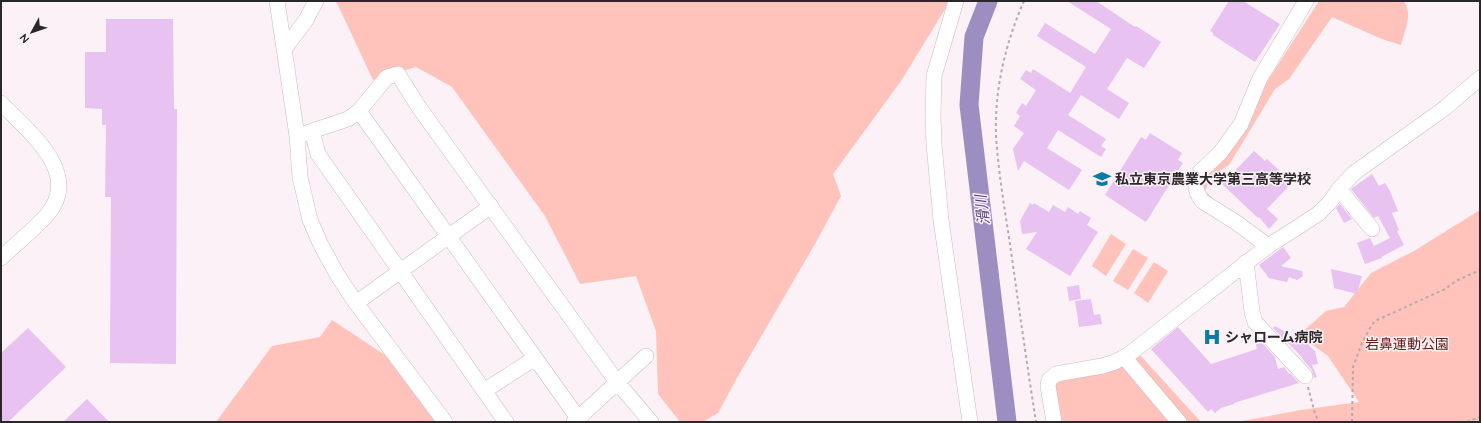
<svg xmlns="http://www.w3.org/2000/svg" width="1481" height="423" font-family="Quicksand,'Noto Sans JP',sans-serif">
	<rect width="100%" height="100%" fill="#fbf1f6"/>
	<!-- green -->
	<path fill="#ffc3bb" d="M336,1H950L901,81L833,174L841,196L815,244L737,378L718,413L703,422H680L658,394L656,331L636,276L580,284L545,216L452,87L416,67L373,80Z
		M1319,1H1404C1413,15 1405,29 1401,45L1382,39L1332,17L1289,79L1275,89L1229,165L1211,177L1205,191L1223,208L1208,202L1199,185L1204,175L1228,154L1268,80Z
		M1480,210V422H1237L1301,410L1359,402L1328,356L1299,335L1326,311L1344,307L1371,273L1414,251Z
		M1111,234L1126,244L1106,276L1092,266Z
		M1133,249L1148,258L1128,290L1113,281Z
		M1154,262L1168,271L1148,303L1134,293Z
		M332,320L391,359L438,422H216L272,346L320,337Z
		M1140,355L1201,422H1059L1054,385L1057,382Z"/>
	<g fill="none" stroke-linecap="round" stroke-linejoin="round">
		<!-- river -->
		<path stroke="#9c8ec1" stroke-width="19" d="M988,1L974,37L969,105L1007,422"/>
	</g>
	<!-- building -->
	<path fill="#e8c2f1" d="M1067,1H1096L1135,27L1136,26L1161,42L1144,68L1127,58L1107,89L1129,103L1119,119L1081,95L1068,115L1106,139L1101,146L1106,149L1101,157L1058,130L1047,148L1082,170L1069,190L1024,161L1018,171L1013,149L1024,133L1014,126L1020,116L1016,113L1022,103L1026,106L1036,90L1020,79L1026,70L1031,73L1033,69L1070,93L1086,67L1037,36L1045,23L1095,54L1111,29Z
		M1229,1H1243L1280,24L1255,62L1213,35V33L1210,31Z
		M106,19H173L174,109H177L176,364L110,363L111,197H105L106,125H102V109L85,108V52H106Z
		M1150,133L1182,153L1178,160L1183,163L1146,222L1105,195L1141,137L1146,140Z
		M1254,151L1265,161L1267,159L1282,173L1279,175L1290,185L1267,209L1278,219L1269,229L1259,217L1258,218L1222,184Z
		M1372,174L1379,186L1385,183L1390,191L1398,211L1392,213L1399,230L1397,231L1404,245L1381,257L1382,258L1365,264L1357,243L1370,238L1374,246L1390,238L1378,216L1374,218L1351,189Z
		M1030,203L1033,205L1034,203L1049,212L1053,205L1065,212L1068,207L1078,214L1080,211L1091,218L1087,225L1098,232L1070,276L1026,249L1037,232L1022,234L1020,221Z
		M1340,204L1352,219L1344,223L1336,208Z
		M1283,247L1291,258L1281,266L1302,271L1303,276L1297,280L1289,277L1287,282L1269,278L1259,265Z
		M1331,269L1362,276L1357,294L1334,288Z
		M1079,285L1081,299L1069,301L1067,287Z
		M1091,299L1094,315L1100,314L1102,324L1079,327L1075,301Z
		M1275,326L1299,340L1301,338L1315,351L1318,364L1312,365L1317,377L1314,378L1312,370L1303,360L1302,357L1273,328Z
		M1178,327L1211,364L1257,349L1256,344L1262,343L1275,357L1278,369L1284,367L1289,374L1290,373L1299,383L1234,403V404L1221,408L1215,413L1211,409L1208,412L1151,349Z
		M28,328L66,367L8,422H1V353Z
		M87,399L109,422H63Z"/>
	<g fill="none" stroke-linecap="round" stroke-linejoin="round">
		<!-- minor casing -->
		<g stroke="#c7bec3" stroke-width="16">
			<path id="minor" d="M277,1L297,136L300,177L310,220L321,245L338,276L356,303L445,422
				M956,1L934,76L933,115L934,144L941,220L970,422
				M285,48L306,20L316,1
				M1,103C28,131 84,174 46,216C32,231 16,244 1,258
				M359,111L578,418
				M312,131L318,154L506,422
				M297,136L348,119L359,111L387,77L398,74L418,106L617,382L651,422
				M1339,189L1372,229
				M1268,246L1237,223L1202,201L1197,192L1195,182L1200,172L1220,153L1241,124L1260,78L1306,1
				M1246,262L1252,312L1255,322L1305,376
				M356,303L491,206
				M1124,357L1179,422
				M484,391L535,358
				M574,422L646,356
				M1054,422L1048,386L1049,380L1056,374L1102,366L1115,362L1128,355L1268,246L1295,229L1318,214L1330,202L1339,189L1354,173L1445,108L1480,78"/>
		</g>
		<!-- path -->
		<path stroke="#b2abaf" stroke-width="2" stroke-dasharray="3 3" stroke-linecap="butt" d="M1024,1C1004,46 992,99 997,149C1000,183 1006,217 1011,251C1019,308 1027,365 1036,422
			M1308,387L1315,414L1319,422
			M1352,422L1353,367L1362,343L1370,328L1375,321L1445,289L1456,281L1480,270
			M1467,422L1480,417"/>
		<!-- minor -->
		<use href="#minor" stroke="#fff" stroke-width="15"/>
	</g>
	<!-- icons -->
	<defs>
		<g id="school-bare" transform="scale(1.38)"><path d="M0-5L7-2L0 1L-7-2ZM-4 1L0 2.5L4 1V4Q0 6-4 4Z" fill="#077da5" stroke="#fbf1f6" stroke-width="2.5" paint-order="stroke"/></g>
		<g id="hospital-bare" transform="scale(1.38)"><path d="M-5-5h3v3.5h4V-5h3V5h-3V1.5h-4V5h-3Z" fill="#077da5" stroke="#fbf1f6" stroke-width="2.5" paint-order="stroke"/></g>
	</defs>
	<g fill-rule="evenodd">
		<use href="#school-bare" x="1102" y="179"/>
		<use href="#hospital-bare" x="1212" y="337"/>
	</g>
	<g text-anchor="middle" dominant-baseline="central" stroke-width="3" stroke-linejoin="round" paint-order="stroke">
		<!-- poi labels -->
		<g font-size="14" font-weight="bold" fill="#2a2729" stroke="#fbf1f6" text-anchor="start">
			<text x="1115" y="179">私立東京農業大学第三高等学校</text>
			<text x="1225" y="337">シャローム病院</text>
		</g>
		<!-- park labels -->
		<g font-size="14" fill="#641a15" stroke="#fbf1f6">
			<text x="1407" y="344">岩鼻運動公園</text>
		</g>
		<!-- water labels -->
		<g font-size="15" font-style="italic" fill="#594385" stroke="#fbf1f6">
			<text transform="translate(982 210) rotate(-97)">滑川</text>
		</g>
	</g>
	<!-- border -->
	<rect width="1481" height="423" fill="none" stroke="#2a2729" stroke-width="4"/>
	<!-- north arrow -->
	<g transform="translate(32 32) rotate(230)" stroke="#fbf1f6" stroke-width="3" paint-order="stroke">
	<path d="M0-3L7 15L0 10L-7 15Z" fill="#2a2729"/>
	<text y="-6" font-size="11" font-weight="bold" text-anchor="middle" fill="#2a2729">N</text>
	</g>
</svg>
